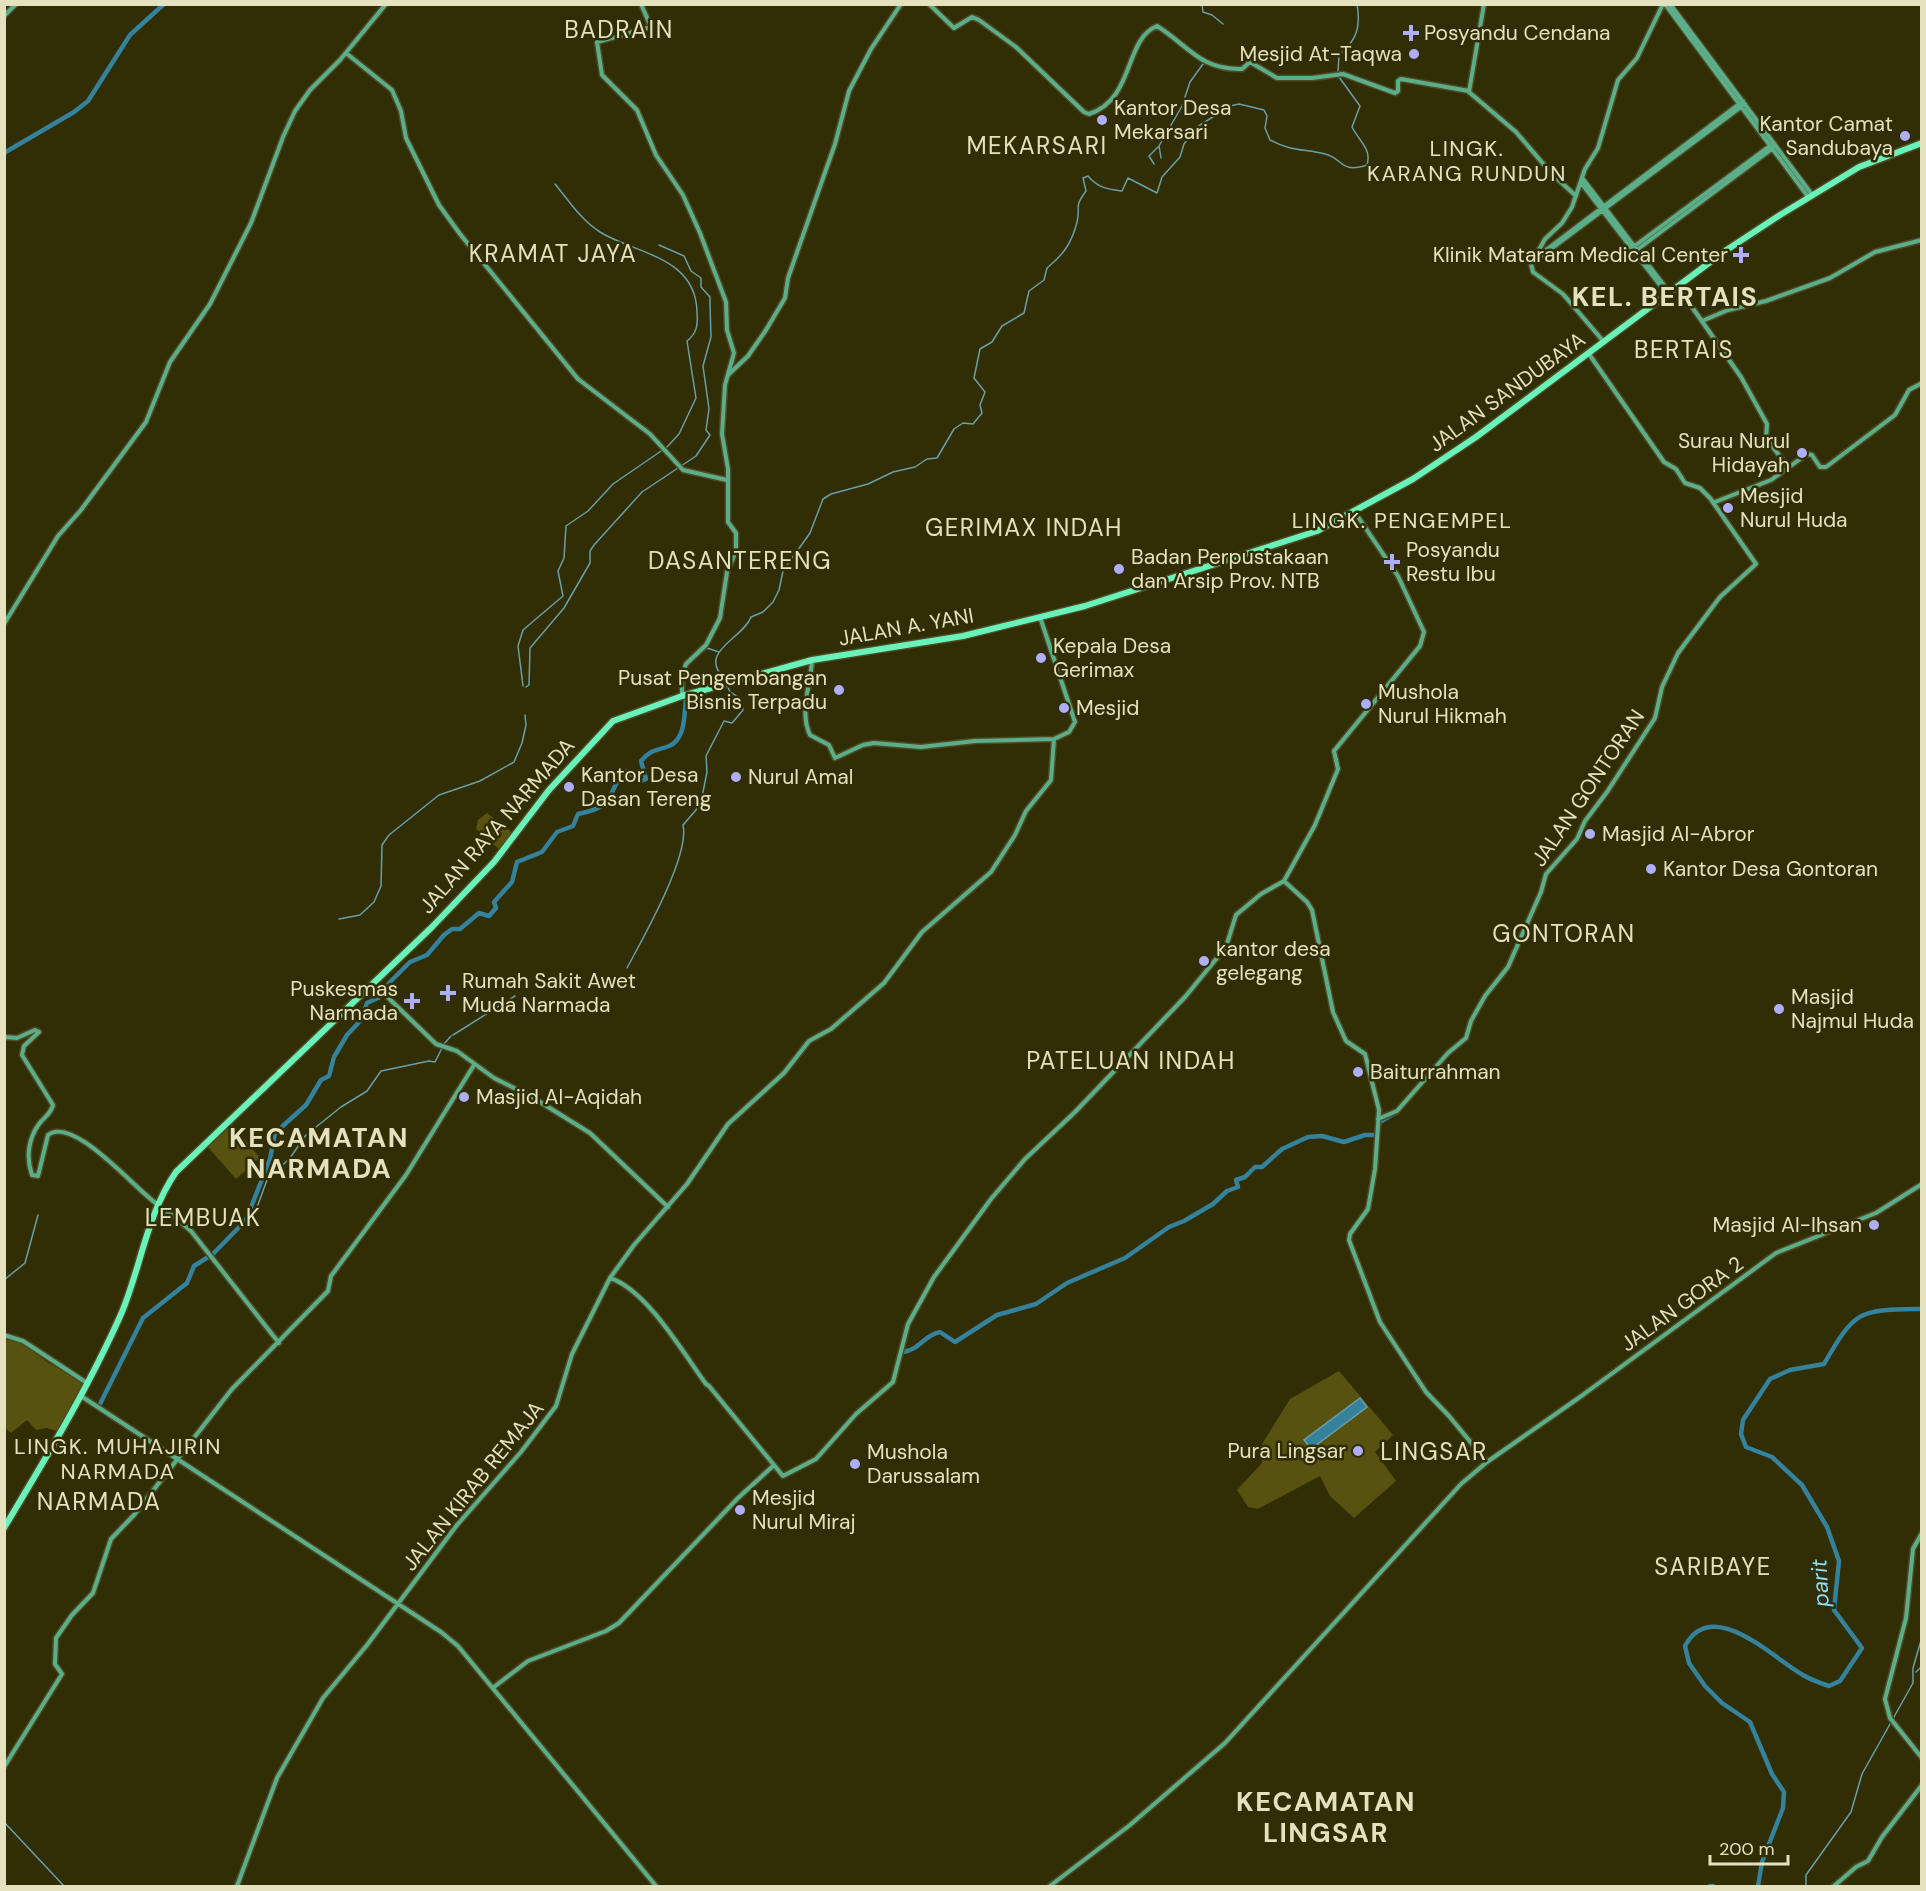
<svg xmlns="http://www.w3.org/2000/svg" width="1926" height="1891" font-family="'DM Sans',sans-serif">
	<rect width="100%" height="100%" fill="#312d04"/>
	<!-- green -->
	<path fill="#585210" d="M487,813L513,833L500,850L476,829L478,820Z
		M232,1124L260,1158L236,1179L208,1147Z
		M4,1336L18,1340L47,1362L87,1384L60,1432L47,1428L36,1430L27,1420L11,1433L5,1428Z
		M1339,1371L1393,1435L1375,1452L1396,1481L1354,1518L1330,1496L1320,1476L1258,1509L1248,1507L1237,1490L1262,1463V1444L1290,1399Z"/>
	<!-- water -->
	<path fill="#35829d" stroke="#6a9fa7" stroke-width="1.5" d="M1360,1398L1367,1407L1311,1449L1304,1440Z"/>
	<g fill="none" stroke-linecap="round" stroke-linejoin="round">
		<!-- stream -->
		<path stroke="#6a9fa7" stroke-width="1.5" d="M1202,4L1203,12L1212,15L1223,24
			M1338,72L1339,55C1357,40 1361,27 1357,4
			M1161,158L1159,146L1182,106L1190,82L1203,64
			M1154,164L1149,156L1158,147
			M691,662L707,648L719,652
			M726,680C695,652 743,639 751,617L763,612L773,602L779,590L783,571L810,533L823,499L831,494L868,484L893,472L915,467L927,459L937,458L954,429L963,423L973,424L982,413L980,405L985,392L974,378L980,349L992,342L1002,326L1024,313L1029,291L1044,280L1047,268C1063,255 1072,243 1077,222C1081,205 1073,209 1086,191L1083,178L1088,176C1098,188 1107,189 1122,191L1128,178L1157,193L1162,177L1180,157L1184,144L1197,127L1230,106L1239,104L1264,110L1267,116L1265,128L1270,140C1290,151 1304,149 1325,154C1343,158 1340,174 1367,165C1372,149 1359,141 1352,127L1360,106L1339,77
			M523,686L518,646L523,630L563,596L558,571L564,558L566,526L588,511L613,484L667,447L679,434L696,398L687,341C697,333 698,325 697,312C696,256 635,254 600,232C581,220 569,201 555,184
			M526,687L529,685L530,648L564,608L590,563V551L594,545L642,492L696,456L710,435L706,430L709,409L703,366L711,337L710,305V297L701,287V278L691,271L684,256L659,245
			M339,919L360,915L374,902L381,886L382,845L389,835L439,795L480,781L514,762L522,743L526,725L525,715
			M627,968C643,938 690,856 683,825L696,810L702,797L707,772L706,756L724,721L732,723L743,710L740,698L730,692L727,685
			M453,1035L515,996
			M444,1044L451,1036
			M249,1213L256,1210L267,1180L290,1158L306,1135L341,1107L367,1091L381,1071L429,1061L435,1062L442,1048
			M4,1280L25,1263L38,1215
			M1916,1672L1922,1666
			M4,1822L64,1886
			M1806,1886V1875L1851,1812L1862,1774L1913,1683V1668L1922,1637"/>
		<!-- river -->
		<path stroke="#35829d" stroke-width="4.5" d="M4,153L74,112L88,101L130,35L164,4
			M1425,1080L1437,1070
			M903,1352C921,1349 924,1335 940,1332L955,1342L997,1315L1036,1304L1067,1283L1125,1258L1169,1227L1184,1221L1213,1204L1227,1191L1238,1187L1236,1180L1245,1177L1255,1167H1262L1282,1149L1308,1137L1322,1136L1344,1142L1365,1135H1376L1380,1122L1395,1113
			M100,1404L143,1318L187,1283L194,1266L213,1254L246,1220L270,1159L275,1133L306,1105L321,1080L329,1076L334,1057L347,1035L362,1019L367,1003L380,997L390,982L410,962L427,955L444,935L452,929H460L479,913L489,916L496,908L494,902L512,882L517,862L542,852L557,832L573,826L578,814C617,806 605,798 623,772L626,771L641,781L646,779L641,761C651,749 656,751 669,746C686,739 684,714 686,699
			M1710,1886H1713
			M1758,1886L1762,1862L1783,1808L1784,1792L1772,1774L1750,1722L1722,1703L1705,1686L1689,1663L1685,1646C1712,1595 1774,1659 1803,1675C1811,1680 1820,1683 1829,1686L1840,1681L1862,1648L1834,1610L1839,1561L1827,1527L1802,1485L1772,1457L1746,1447L1741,1434L1743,1420L1770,1379L1790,1370L1824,1364C1856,1308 1860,1310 1922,1309"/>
		<!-- secondary casing -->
		<g stroke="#4e4a22" stroke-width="7">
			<path id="secondary" d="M641,4L651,27L597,42L602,75L637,110L656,155L683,195L700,233L726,302L727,330L734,353L725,385L722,434L728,469V522L736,533V551L727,572L720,618L706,645L686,664L682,676V696
				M929,4L954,28L972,17L979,20L1016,47L1084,112L1089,114C1135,99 1124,39 1157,26C1189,46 1200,70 1242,69L1250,62L1277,78H1312L1343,74L1395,93L1398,91V81L1401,79L1469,91
				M1484,4L1469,92L1516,132L1552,174L1576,196
				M1665,4L1809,198
				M1670,4L1813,196
				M4,16L16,4
				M346,53L392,90L401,111L406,138L439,205L460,234L578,379L650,434L683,470L727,480
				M1583,179L1669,292
				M1582,184L1667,294
				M1632,248L1771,145
				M1634,252L1773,148
				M1533,260L1743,101
				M1532,263L1745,104
				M1531,264L1545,239L1562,223L1572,207L1585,169L1598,148L1618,80L1637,58L1663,4
				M1531,264L1533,272L1563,294L1604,342
				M1678,287L1741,377L1767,424L1766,438L1788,467
				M1702,321L1728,310L1766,301L1830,278L1875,252L1922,240
				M728,375L748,356L766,330L785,298L788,278L835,144L849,91L871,49L901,4
				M1715,502L1771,480L1807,454L1812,455L1820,467H1826L1895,415L1909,390L1922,383
				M4,624L58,536L81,510L146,422L170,362L210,304L251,223L283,137L295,111L310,90L340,60L386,4
				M812,660C811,684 799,712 810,735L829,745L835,758L863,745L874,743L921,747L975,741L1054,739L1069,732L1075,722L1040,617
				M1284,881L1307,902L1312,910L1333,1012L1346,1041L1365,1054L1379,1110L1375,1169L1368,1209L1350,1234L1349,1240L1380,1322L1426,1392L1449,1416L1487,1462
				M373,983L436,1044L457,1051L494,1078L532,1097L590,1133L668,1207
				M4,1037L17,1038L35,1030L39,1032L24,1046L22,1055L53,1105C51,1114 44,1117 39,1124C28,1139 26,1158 32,1175L38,1176L48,1135C73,1115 135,1189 157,1204
				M1378,1119L1397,1111L1448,1053L1466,1038L1471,1021L1485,996L1508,967L1541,892L1546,874L1577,839L1585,821L1607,792L1655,718L1662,687L1678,653L1720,597L1756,564L1710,498L1700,488L1685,483L1676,469L1664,462L1589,354
				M156,1209L172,1215L191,1231L279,1343
				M610,1278C647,1290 683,1353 706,1384L709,1386L783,1476L816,1459L856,1414L893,1382L908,1324L934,1277L991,1199L1025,1159L1075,1112L1185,997L1226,947L1236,915L1261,894L1284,881L1315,825L1338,769L1334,751L1420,646L1424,632L1398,576L1354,511
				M4,1335L23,1341L87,1383
				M81,1396L441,1632L458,1646L656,1886
				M1922,1533L1913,1549L1906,1618L1885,1699L1890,1718L1922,1758
				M494,1687L528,1661L606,1631L619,1623L738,1498L773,1466
				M4,1767L62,1674L55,1664L56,1638L72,1615L93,1593L111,1539L134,1515L232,1389L328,1291L331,1276L406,1175L474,1065
				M237,1886L277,1778L323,1698L367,1645L457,1525L521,1452L556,1406L572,1354L610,1278L634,1245L687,1184L728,1124L784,1073L809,1041L831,1029L884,983L922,932L991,872L1015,835L1026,811L1051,780L1054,739
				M1050,1886L1130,1825L1225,1743L1461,1484L1487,1462L1580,1397L1776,1253L1876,1213L1922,1184
				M1834,1886L1856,1867L1868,1861L1882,1837L1922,1785"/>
		</g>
		<!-- highway casing -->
		<g stroke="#4e4a22" stroke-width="9">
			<path id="highway" d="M4,1528C46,1458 89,1387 122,1312C141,1266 147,1214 176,1172L432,927L494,862L549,790L613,721L682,696L812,660L963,636L1085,606L1317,531L1413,479L1476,437L1725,251L1780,215L1859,167L1922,143"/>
		</g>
		<!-- secondary -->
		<use href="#secondary" stroke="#5aae8a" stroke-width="4"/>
		<!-- highway -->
		<use href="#highway" stroke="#69f3bb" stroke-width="6"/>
	</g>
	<!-- markers -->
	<g fill="#aeaefa" stroke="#312d04" stroke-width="2">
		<path d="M1408 24h6v6h6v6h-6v6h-6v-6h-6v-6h6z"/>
		<circle cx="1414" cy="54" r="6"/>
		<circle cx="1102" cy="120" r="6"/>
		<circle cx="1905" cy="136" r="6"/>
		<path d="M1738 246h6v6h6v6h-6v6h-6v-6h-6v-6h6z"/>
		<circle cx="1802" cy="453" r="6"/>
		<circle cx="1728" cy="508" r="6"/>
		<path d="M1389 553h6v6h6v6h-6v6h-6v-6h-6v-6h6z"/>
		<circle cx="1119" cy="569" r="6"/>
		<circle cx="1041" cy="658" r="6"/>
		<circle cx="839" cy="690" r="6"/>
		<circle cx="1366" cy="704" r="6"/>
		<circle cx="1064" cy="708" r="6"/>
		<circle cx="736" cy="777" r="6"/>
		<circle cx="569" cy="787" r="6"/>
		<circle cx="1590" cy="834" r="6"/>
		<circle cx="1651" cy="869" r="6"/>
		<circle cx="1204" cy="961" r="6"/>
		<path d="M445 984h6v6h6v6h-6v6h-6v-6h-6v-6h6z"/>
		<path d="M409 992h6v6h6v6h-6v6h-6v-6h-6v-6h6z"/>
		<circle cx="1779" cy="1009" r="6"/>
		<circle cx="1358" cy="1072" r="6"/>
		<circle cx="464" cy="1097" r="6"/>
		<circle cx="1874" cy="1225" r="6"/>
		<circle cx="1358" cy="1451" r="6"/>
		<circle cx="855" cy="1464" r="6"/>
		<circle cx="740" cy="1510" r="6"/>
	</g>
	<g text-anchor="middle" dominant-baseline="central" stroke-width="5" stroke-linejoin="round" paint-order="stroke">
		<!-- poi labels -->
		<g font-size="21" fill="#e4e2be" stroke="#312d04" text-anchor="start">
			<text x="1424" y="33">Posyandu Cendana</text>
			<text x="1402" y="54" text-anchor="end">Mesjid At-Taqwa</text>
			<text x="1114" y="108">Kantor Desa<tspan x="1114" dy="24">Mekarsari</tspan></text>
			<text x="1893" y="124" text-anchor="end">Kantor Camat<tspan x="1893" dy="24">Sandubaya</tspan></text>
			<text x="1728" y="255" text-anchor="end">Klinik Mataram Medical Center</text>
			<text x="1790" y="441" text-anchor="end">Surau Nurul<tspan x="1790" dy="24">Hidayah</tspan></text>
			<text x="1740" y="496">Mesjid<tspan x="1740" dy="24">Nurul Huda</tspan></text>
			<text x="1406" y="550">Posyandu<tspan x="1406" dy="24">Restu Ibu</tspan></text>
			<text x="1131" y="557">Badan Perpustakaan<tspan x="1131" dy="24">dan Arsip Prov. NTB</tspan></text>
			<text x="1053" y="646">Kepala Desa<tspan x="1053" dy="24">Gerimax</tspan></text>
			<text x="827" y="678" text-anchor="end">Pusat Pengembangan<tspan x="827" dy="24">Bisnis Terpadu</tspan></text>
			<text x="1378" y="692">Mushola<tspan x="1378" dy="24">Nurul Hikmah</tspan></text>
			<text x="1076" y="708">Mesjid</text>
			<text x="581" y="775">Kantor Desa<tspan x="581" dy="24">Dasan Tereng</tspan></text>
			<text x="748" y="777">Nurul Amal</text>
			<text x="1602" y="834">Masjid Al-Abror</text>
			<text x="1663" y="869">Kantor Desa Gontoran</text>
			<text x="1216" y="949">kantor desa<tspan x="1216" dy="24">gelegang</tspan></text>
			<text x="462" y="981">Rumah Sakit Awet<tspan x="462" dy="24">Muda Narmada</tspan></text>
			<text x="398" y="989" text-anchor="end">Puskesmas<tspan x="398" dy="24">Narmada</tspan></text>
			<text x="1791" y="997">Masjid<tspan x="1791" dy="24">Najmul Huda</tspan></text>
			<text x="1370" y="1072">Baiturrahman</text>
			<text x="476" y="1097">Masjid Al-Aqidah</text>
			<text x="1862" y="1225" text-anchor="end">Masjid Al-Ihsan</text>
			<text x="1346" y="1451" text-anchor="end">Pura Lingsar</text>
			<text x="867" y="1452">Mushola<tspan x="867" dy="24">Darussalam</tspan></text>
			<text x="752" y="1498">Mesjid<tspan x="752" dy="24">Nurul Miraj</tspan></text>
		</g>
		<!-- street labels -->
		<g font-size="21" fill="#e4e2be" stroke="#312d04">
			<text transform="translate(1507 392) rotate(-36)">JALAN SANDUBAYA</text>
			<text transform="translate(906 627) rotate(-10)">JALAN A. YANI</text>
			<text transform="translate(1588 788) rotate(-56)">JALAN GONTORAN</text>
			<text transform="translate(497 826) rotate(-49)">JALAN RAYA NARMADA</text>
			<text transform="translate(1682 1304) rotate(-36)">JALAN GORA 2</text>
			<text transform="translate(473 1486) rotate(-51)">JALAN KIRAB REMAJA</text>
		</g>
		<!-- neighbourhood labels -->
		<g font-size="22" letter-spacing="1.5" fill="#e4e2be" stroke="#312d04">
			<text x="1467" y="148">LINGK.<tspan x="1467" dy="25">KARANG RUNDUN</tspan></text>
			<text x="1402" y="520">LINGK. PENGEMPEL</text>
			<text x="118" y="1446">LINGK. MUHAJIRIN<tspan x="118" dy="25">NARMADA</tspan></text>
		</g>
		<!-- water labels -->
		<g font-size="22" font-style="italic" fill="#8adefd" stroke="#312d04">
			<text transform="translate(1820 1583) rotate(-93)">parit</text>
		</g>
		<!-- quarter labels -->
		<g font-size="24" letter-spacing="1.5" fill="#e4e2be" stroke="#312d04">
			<text x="619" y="29">BADRAIN</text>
			<text x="1037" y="145">MEKARSARI</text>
			<text x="553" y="253">KRAMAT JAYA</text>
			<text x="1684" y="349">BERTAIS</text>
			<text x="1024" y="527">GERIMAX INDAH</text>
			<text x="740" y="560">DASANTERENG</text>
			<text x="1564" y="933">GONTORAN</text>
			<text x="1131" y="1060">PATELUAN INDAH</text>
			<text x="203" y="1217">LEMBUAK</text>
			<text x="1434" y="1451">LINGSAR</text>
			<text x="99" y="1501">NARMADA</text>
			<text x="1713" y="1566">SARIBAYE</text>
		</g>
		<!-- district labels -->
		<g font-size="27" font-weight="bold" letter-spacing="1.5" fill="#e4e2be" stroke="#312d04">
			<text x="1665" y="296">KEL. BERTAIS</text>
			<text x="319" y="1137">KECAMATAN<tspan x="319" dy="31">NARMADA</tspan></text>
			<text x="1326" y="1801">KECAMATAN<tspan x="1326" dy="31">LINGSAR</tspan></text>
		</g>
	</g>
	<!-- border -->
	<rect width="1926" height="1891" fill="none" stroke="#e4e2be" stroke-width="12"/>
	<!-- scale -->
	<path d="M1710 1855v9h78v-9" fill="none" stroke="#e4e2be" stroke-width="3"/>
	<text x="1719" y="1855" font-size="18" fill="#e4e2be" stroke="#312d04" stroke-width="4.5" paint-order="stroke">200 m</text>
</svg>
